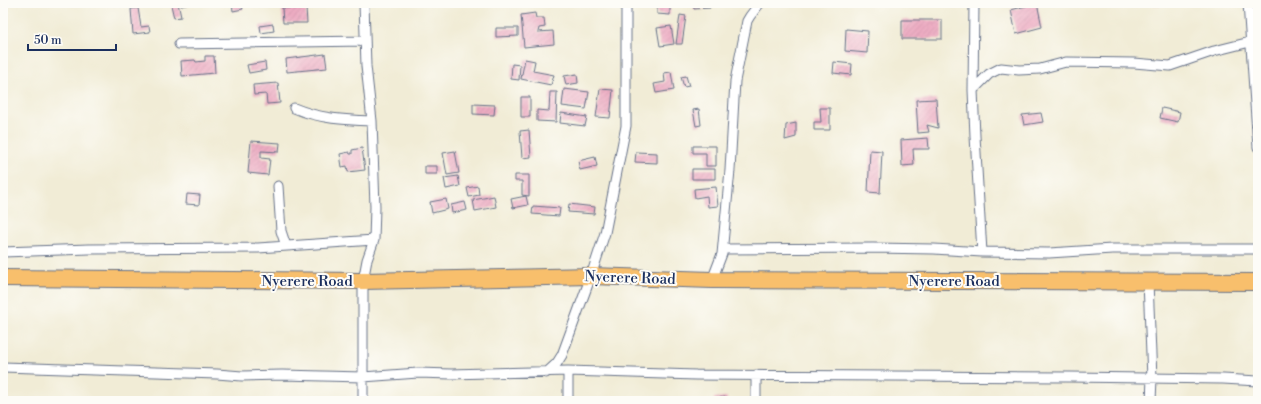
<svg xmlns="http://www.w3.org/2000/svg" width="1261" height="404" font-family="'Libre Bodoni',serif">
	<defs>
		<pattern id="building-hatch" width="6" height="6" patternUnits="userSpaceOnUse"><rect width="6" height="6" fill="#edacc2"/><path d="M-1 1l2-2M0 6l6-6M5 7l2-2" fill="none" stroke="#cb94a9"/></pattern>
	</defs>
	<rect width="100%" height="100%" fill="#fdfcf7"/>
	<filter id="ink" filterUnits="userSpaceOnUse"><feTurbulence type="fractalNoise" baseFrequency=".025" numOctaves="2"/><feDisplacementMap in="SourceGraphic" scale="8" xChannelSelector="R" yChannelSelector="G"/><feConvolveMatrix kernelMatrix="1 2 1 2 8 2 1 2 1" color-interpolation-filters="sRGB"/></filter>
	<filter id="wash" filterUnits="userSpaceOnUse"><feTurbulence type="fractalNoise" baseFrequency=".012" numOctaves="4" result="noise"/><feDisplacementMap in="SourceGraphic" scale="16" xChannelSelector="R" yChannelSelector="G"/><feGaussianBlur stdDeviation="0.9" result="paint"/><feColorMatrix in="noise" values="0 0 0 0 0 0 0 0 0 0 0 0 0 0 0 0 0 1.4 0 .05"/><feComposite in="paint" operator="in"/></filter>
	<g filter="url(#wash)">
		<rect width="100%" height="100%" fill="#f1ecd6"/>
		<g id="blocks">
			<!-- building -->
			<path fill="url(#building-hatch)" d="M178,3L181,17L174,18L171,5Z
				M180,3H190V4L181,6Z
				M232,3H241L243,9L233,11Z
				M657,3H670V15L657,14Z
				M693,3H710V8L694,9Z
				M1037,3L1042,27L1016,34L1011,10Z
				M1154,3H1178V4L1154,5Z
				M138,8L141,27L149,26L150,32L133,34L131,9Z
				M282,8H306L307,23H283Z
				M535,13L536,18H544L545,27L539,28L538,32L553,31L554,44L524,47L521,15Z
				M680,15L686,16L682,44H676Z
				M902,20H942V39H902Z
				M273,24L274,31L261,33L260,26Z
				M671,26L674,44L660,46L657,28Z
				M496,28H518V36L496,37Z
				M846,29L868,31L867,53L845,51Z
				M325,54L327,68L287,72L286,59Z
				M205,56H214L215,73L182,76L181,61L195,60L196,62L205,61Z
				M525,59L535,61L533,71L554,75L551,85L521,79Z
				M265,62L266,70L249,73L247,65Z
				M834,62L852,64L851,75L833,73Z
				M512,64L520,65L519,80L511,79Z
				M671,72L674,90L656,93L654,84L665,82L664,73Z
				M577,74L578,83L566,85L564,76Z
				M686,76L689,86L684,87L681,77Z
				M278,83L280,103L267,104L266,94L254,95L253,85Z
				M564,89L589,92L586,109L562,106Z
				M600,89L613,90L610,118L596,117Z
				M550,92H557L556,122L537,121V110L549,111Z
				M521,97H530V117H521Z
				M936,99L938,128L927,125L929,132L918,133L916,100Z
				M473,104L495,105L494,115L473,114Z
				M820,108H830V130H814V122H821Z
				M1162,108L1180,112L1178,122L1160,118Z
				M699,109L701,125L696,126L693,110Z
				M561,113L587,117L585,126L560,123Z
				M1041,113L1043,122L1024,125L1022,115Z
				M796,123V137L785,140L786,125Z
				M529,130L531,157L522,158L520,131Z
				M928,138L929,149H913L914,165L902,166L901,140Z
				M251,141L280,143L279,152L261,151V158L270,159L268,175L248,173Z
				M693,146H716V166H706V153H693Z
				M362,148L365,170L348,172L347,166L342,167L340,154L349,152L350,154H352V150Z
				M870,150L882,151L880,193L868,192Z
				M455,151L459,173L447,175L443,153Z
				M636,152L657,153V163L635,162Z
				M595,157L597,166L580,170L578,161Z
				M425,166H437V174H425Z
				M692,169H715V179H692Z
				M515,175H529V196L522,195V181H515Z
				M458,176L460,186L446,189L444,178Z
				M478,186L479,195L469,197L467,188Z
				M716,187L718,206L708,207L707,196L695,198L694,189Z
				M187,194L200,195L199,205L186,204Z
				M494,196L496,207L475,211L473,200Z
				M526,196L528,205L513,208L511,199Z
				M446,199L448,209L432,213L430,202Z
				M465,202L467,210L452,213L451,205Z
				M569,204L595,207L594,214L568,212Z
				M533,206L560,208L559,216L532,214Z
				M727,397V401H714V398Z"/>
		</g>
	</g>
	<g filter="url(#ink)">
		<use href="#blocks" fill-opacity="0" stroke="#667188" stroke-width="1"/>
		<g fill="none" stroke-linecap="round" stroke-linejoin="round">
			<!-- minor casing -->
			<g stroke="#667188" stroke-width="11">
				<path id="minor" d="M974,3L973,90L975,136L982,252
					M1248,3L1258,147
					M179,44L365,41
					M973,90L989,74L1001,68L1019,70L1040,69L1066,62L1134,63L1170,66L1214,51L1258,40
					M294,108C320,119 345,120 372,121
					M278,186L281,231L286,246
					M723,249L873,248L934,249L982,252L1049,253L1112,249H1258
					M3,252L89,249L258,248L374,240
					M712,280L722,254L730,170L735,81L747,21L750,16L760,3
					M1148,282L1152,378L1151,401
					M3,367L217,374L242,376L282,375L363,377L418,373L451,374L568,371L696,375L1070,377L1223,379L1258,381
					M546,373L557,363L562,355L591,276L605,233L626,126V3
					M756,375V401
					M363,401V281L367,260L374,240L375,207L372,121L366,66L364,3
					M568,401V371"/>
			</g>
			<!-- trunk casing -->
			<g stroke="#667188" stroke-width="18">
				<path id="trunk" d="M3,278L363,281L591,276L712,280L1258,282"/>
			</g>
			<!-- minor -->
			<use href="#minor" stroke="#fff" stroke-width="9"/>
			<!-- trunk -->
			<use href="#trunk" stroke="#f8bf6c" stroke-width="16"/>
		</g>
	</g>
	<g text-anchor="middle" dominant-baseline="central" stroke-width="4" stroke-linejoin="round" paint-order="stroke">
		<!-- street labels -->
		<g font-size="15" fill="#1b2f5e" stroke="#fdfcf7">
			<text transform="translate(630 278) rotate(2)">Nyerere Road</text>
			<text x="307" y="281">Nyerere Road</text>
			<text x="954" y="281">Nyerere Road</text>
		</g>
	</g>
	<!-- margin -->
	<rect width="1261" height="404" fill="none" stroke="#fdfcf7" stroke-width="16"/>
	<!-- scale -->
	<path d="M28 44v6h88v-6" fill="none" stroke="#1b2f5e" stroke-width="2"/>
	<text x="34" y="44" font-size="12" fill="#1b2f5e" stroke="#fdfcf7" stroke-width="3" paint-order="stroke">50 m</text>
</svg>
